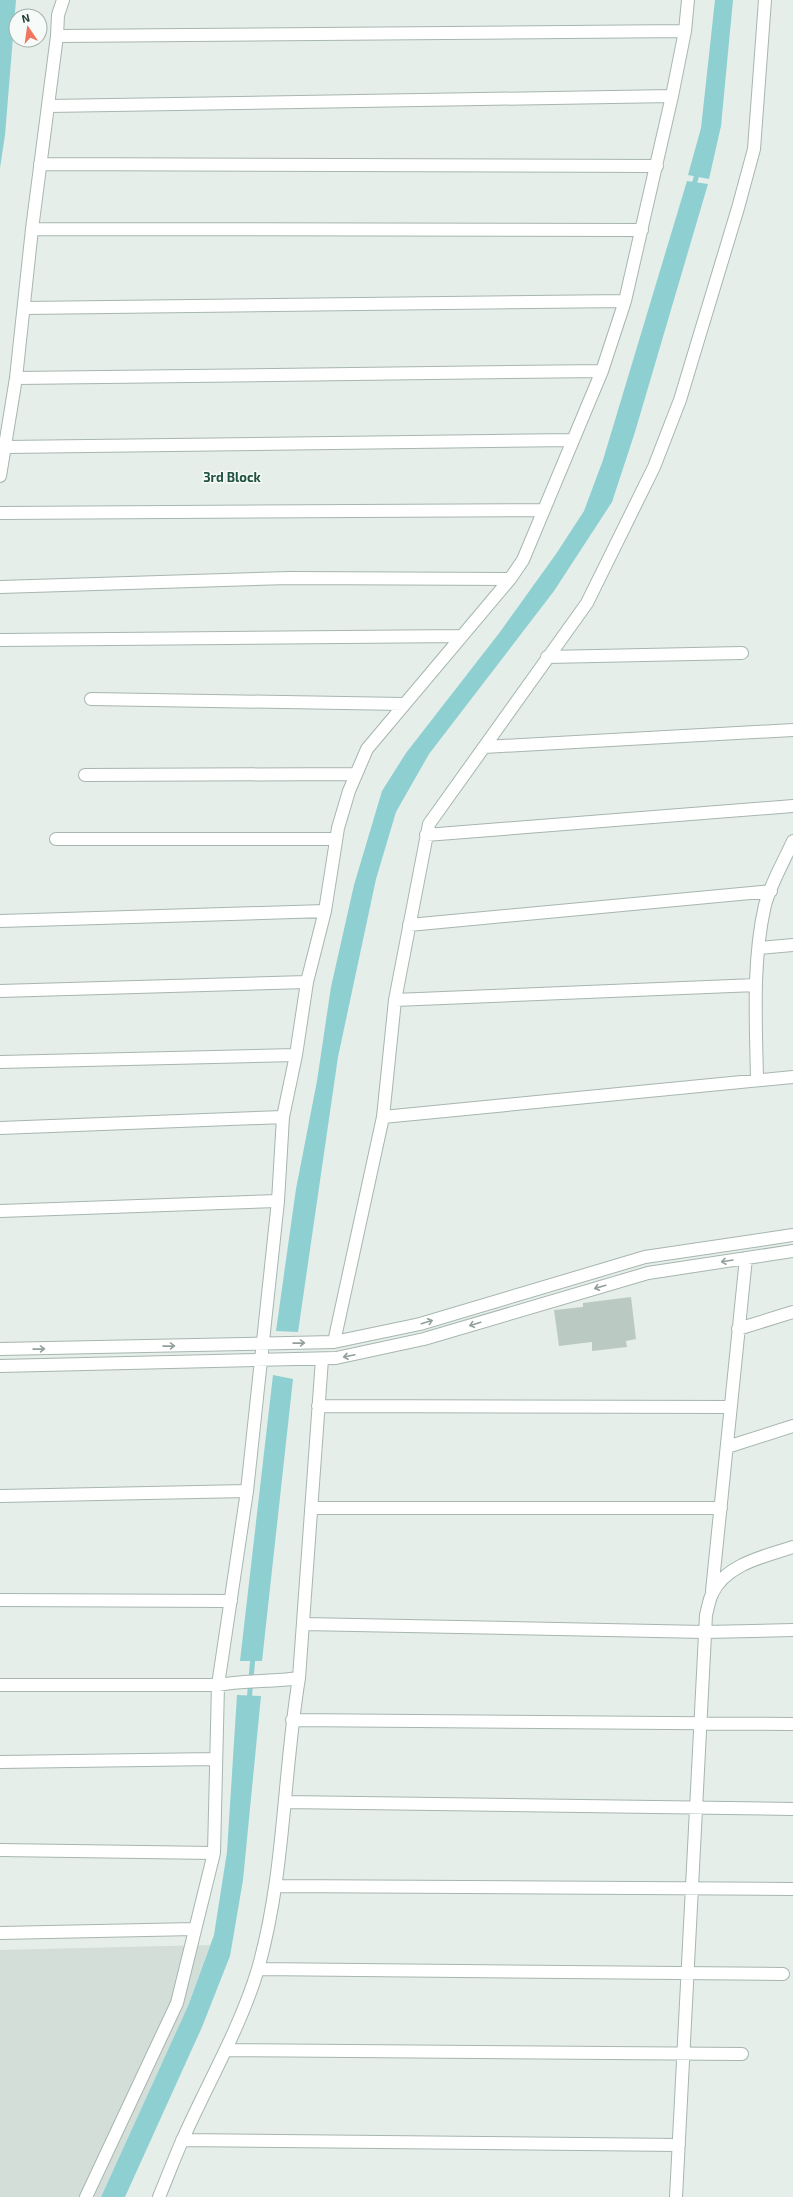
<svg xmlns="http://www.w3.org/2000/svg" width="793" height="2197" font-family="'Exo 2',sans-serif">
	<rect width="100%" height="100%" fill="#e5eee9"/>
	<!-- built -->
	<path fill="#d3ded8" d="M210,1945L188,2006L101,2197H0V1950Z"/>
	<!-- water -->
	<path fill="#8ecfd2" d="M0,0H16L5,135L0,168Z
		M715,0H733L721,126L709,179L688,175L701,128Z
		M687,181L708,184L635,432L612,502L554,591L429,754L396,812L376,879L338,1057L298,1332L276,1331L296,1189L317,1081L331,987L354,885L382,791L406,753L500,632L556,554L584,511L603,460Z
		M273,1375L293,1379L262,1661H240Z
		M237,1695L261,1696L243,1880L230,1956L202,2027L125,2197H101L188,2006L214,1935L227,1852Z"/>
	<g fill="none" stroke-linecap="round" stroke-linejoin="round">
		<!-- stream -->
		<path stroke="#8ecfd2" stroke-width="5" d="M693,188L698,171
			M249,1702L253,1656"/>
	</g>
	<!-- building -->
	<path fill="#bac9c2" d="M631,1297L636,1339L626,1341L627,1347L592,1351V1342L559,1346L554,1310L583,1307V1303Z"/>
	<g fill="none" stroke-linecap="round" stroke-linejoin="round">
		<!-- minor casing -->
		<g stroke="#a7b6af" stroke-width="14">
			<path id="minor" d="M57,36L685,31
				M48,106L672,96
				M40,164L657,166
				M32,229L642,230
				M24,308L625,301
				M16,378L602,371
				M5,447L572,440
				M0,476L16,378L32,229L57,36L58,15L63,0
				M0,513L544,510
				M0,587L289,578L510,579
				M0,640L461,636
				M547,657L742,653
				M91,699L404,704
				M484,747L793,730
				M85,775L356,774
				M426,835L793,806
				M56,839H336
				M0,921L325,911
				M409,925L771,891
				M759,948L793,945
				M0,991L307,982
				M395,1000L756,985
				M0,1062L296,1055
				M757,1080C756,1022 752,962 765,905C771,883 784,861 793,841
				M383,1117L793,1077
				M0,1128L283,1117
				M0,1211L278,1201
				M738,1329L793,1312
				M334,1342L383,1117L395,1000L429,824L587,603L654,467L680,400L738,208L754,149L765,0
				M0,1349L334,1342L420,1324L645,1257L793,1235
				M0,1366L336,1358L424,1339L648,1273L793,1251
				M318,1406L731,1407
				M727,1447L793,1426
				M0,1496L247,1491
				M311,1508H721
				M712,1591L746,1258
				M0,1600L231,1601
				M303,1624L705,1632L793,1630
				M299,1678L322,1359
				M0,1685H218C245,1680 272,1682 299,1678C283,1775 285,1874 258,1969C240,2029 207,2084 182,2141C174,2159 167,2178 159,2197
				M292,1720L793,1724
				M0,1762L216,1759
				M285,1802L793,1809
				M0,1850L214,1853
				M276,1886L793,1889
				M0,1933L195,1929
				M258,1969L783,1974
				M227,2050L742,2054
				M182,2140L679,2145
				M86,2197L177,2003L214,1853L218,1685L247,1491L278,1201L283,1117L296,1055L307,982L325,911L338,828L349,791L367,749L510,579L523,560L602,371L625,301L672,96L685,31L688,0
				M676,2197L706,1615C708,1608 709,1600 712,1594C725,1564 766,1556 793,1547"/>
		</g>
		<!-- minor -->
		<use href="#minor" stroke="#fff" stroke-width="12"/>
	</g>
	<!-- one-way arrows -->
	<defs><path id="oneway-shaft" d="M-6 0H5M1.5-3L5.5 0L1.5 3" fill="none" stroke-width="1.6" stroke-linecap="round" stroke-linejoin="round"/></defs>
	<g stroke="#92a09a">
		<use href="#oneway-shaft" transform="translate(727 1261) rotate(171)"/>
		<use href="#oneway-shaft" transform="translate(600 1287) rotate(164)"/>
		<use href="#oneway-shaft" transform="translate(427 1322) rotate(-17)"/>
		<use href="#oneway-shaft" transform="translate(475 1324) rotate(163)"/>
		<use href="#oneway-shaft" transform="translate(299 1343) rotate(-1)"/>
		<use href="#oneway-shaft" transform="translate(169 1346) rotate(-1)"/>
		<use href="#oneway-shaft" transform="translate(39 1349) rotate(-1)"/>
		<use href="#oneway-shaft" transform="translate(349 1356) rotate(168)"/>
	</g>
	<g text-anchor="middle" dominant-baseline="central" stroke-width="3" stroke-linejoin="round" paint-order="stroke">
		<!-- quarter labels -->
		<g font-size="13" font-weight="bold" fill="#205341" stroke="#f6faf8">
			<text x="232" y="477">3rd Block</text>
		</g>
	</g>
	<!-- north arrow -->
	<g transform="translate(28 28) rotate(347)"><circle r="19" fill="#f6faf8" stroke="#a2b0aa"/>
	<path d="M0-3L7 15L0 10L-7 15Z" fill="#f17460"/>
	<text y="-6" font-size="11" font-weight="bold" text-anchor="middle" fill="#244035">N</text>
	</g>
</svg>
